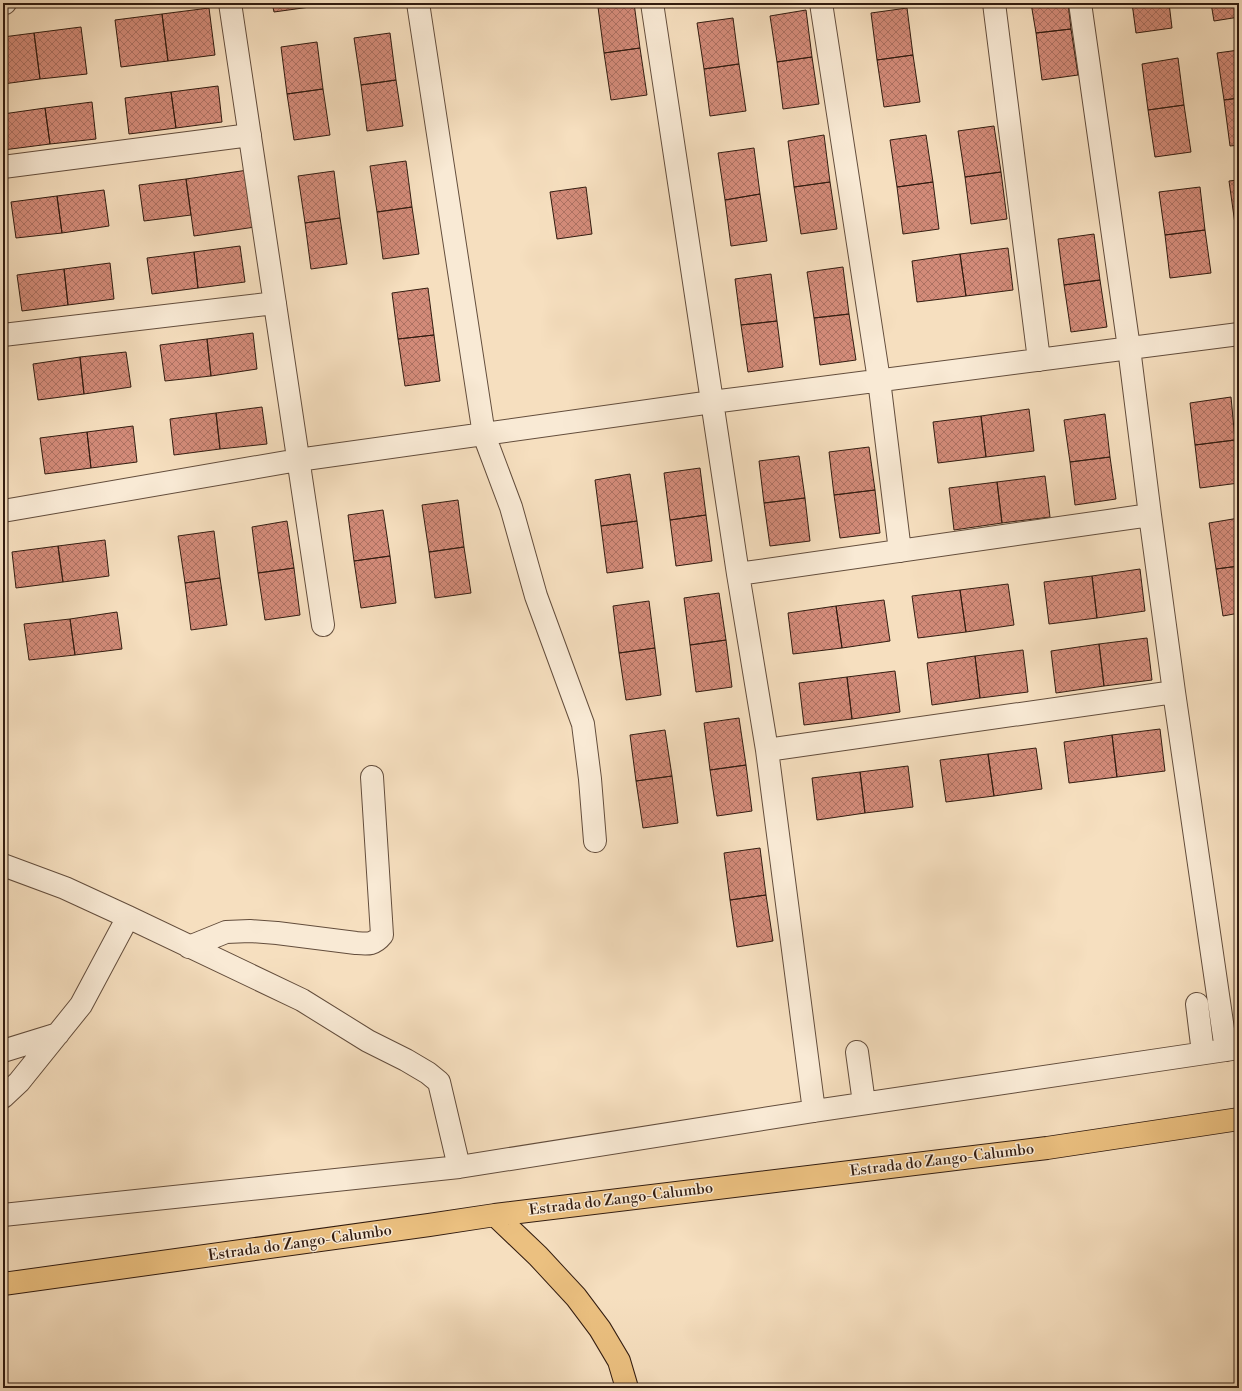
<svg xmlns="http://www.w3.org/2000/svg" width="1242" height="1391" font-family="'Libre Bodoni',serif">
	<defs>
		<pattern id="building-cross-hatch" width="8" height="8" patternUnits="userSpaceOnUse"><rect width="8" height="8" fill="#d38b79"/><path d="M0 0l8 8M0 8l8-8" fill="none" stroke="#ac7162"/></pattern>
	</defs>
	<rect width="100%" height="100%" fill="#f6dfbf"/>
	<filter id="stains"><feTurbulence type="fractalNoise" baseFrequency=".005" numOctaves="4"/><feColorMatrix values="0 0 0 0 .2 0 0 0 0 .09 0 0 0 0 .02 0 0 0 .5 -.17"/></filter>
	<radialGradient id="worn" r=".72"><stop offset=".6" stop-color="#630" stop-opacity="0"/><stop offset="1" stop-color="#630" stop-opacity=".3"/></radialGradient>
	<!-- building -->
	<path fill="url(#building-cross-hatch)" stroke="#321c10" d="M272,3H309L310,7L274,12Z
		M626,3H634L640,48L604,53L598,7Z
		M1031,3H1068L1071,29L1036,33Z
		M1132,3H1169L1172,28L1136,33Z
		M1211,3H1239V17L1214,21Z
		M209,8L215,55L168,61L162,14Z
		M907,8L913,55L877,60L871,13Z
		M806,10L812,57L777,62L770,16Z
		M162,14L168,61L121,67L115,20Z
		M733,18L739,64L704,69L697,23Z
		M81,27L87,74L40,79L34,33Z
		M1071,29L1078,75L1042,80L1036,33Z
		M34,33L40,79L3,84V37Z
		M390,33L396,80L361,85L354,38Z
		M317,42L323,89L287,94L281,47Z
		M640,48L647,95L611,100L604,53Z
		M1239,50V98L1224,100L1217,53Z
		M913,55L920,102L884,107L877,60Z
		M812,57L819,104L783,109L777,62Z
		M1178,58L1184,105L1148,110L1142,64Z
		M739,64L746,111L710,116L704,69Z
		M396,80L403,126L367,131L361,85Z
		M218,86L222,122L176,128L171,92Z
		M323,89L330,135L294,140L287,94Z
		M171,92L176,128L129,134L125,98Z
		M1239,98V145L1230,146L1224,100Z
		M92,102L96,139L50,144L45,108Z
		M1184,105L1191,152L1155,157L1148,110Z
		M45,108L50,144L3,150V114Z
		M994,126L1001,172L965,177L958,131Z
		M824,135L830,182L794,187L788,141Z
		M926,135L933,182L897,187L890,140Z
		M754,148L760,194L725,200L718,153Z
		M406,161L412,207L377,212L370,166Z
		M248,170L255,227L194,236L186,179Z
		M334,171L340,218L305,223L298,176Z
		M1001,172L1007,219L971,224L965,177Z
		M186,179L191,215L144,221L139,185Z
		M1239,180V223L1235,224L1229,181Z
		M830,182L837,229L801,234L794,187Z
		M933,182L939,229L903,234L897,187Z
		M586,187L592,234L557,239L550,192Z
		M1200,187L1205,230L1165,235L1159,192Z
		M104,190L109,226L62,233L57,196Z
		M760,194L767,241L731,246L725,200Z
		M57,196L62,233L16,238L11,202Z
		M412,207L419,254L383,259L377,212Z
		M340,218L347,264L311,269L305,223Z
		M1239,223V257L1235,224Z
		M1205,230L1211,273L1170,278L1165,235Z
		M1094,234L1100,280L1064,285L1058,239Z
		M240,246L245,282L198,288L194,252Z
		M1008,248L1013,290L966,296L960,254Z
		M194,252L198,288L152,294L147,258Z
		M960,254L966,296L917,302L912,261Z
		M110,263L114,299L68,305L64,269Z
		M843,267L849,314L814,318L807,272Z
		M64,269L68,305L22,311L17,275Z
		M771,274L777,321L741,325L735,279Z
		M1100,280L1107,327L1071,332L1064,285Z
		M428,288L434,335L398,339L392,293Z
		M849,314L856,360L820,365L814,318Z
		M777,321L783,367L748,372L741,325Z
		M253,333L257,369L211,376L207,339Z
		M434,335L440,381L405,386L398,339Z
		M207,339L211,376L165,381L160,345Z
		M126,352L131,387L84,394L80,357Z
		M80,357L84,394L38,400L33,364Z
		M1231,397L1235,440L1195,445L1190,403Z
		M262,407L267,444L220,449L216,413Z
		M1029,409L1034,451L986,457L981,416Z
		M216,413L220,449L174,455L170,419Z
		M1105,414L1110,457L1070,462L1064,420Z
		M981,416L986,457L938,463L933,422Z
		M133,426L137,462L91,468L87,432Z
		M87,432L91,468L45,474L40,438Z
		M1235,440L1239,467V483L1200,488L1195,445Z
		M869,447L875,490L834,495L829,452Z
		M799,456L805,498L764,503L759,461Z
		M1110,457L1116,499L1075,505L1070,462Z
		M700,468L706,515L670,520L664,473Z
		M630,474L637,521L601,526L595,480Z
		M1045,476L1050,517L1002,523L997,482Z
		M997,482L1002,523L954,530L949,488Z
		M875,490L880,533L840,538L834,495Z
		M805,498L810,541L770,546L764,503Z
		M458,500L464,547L429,552L422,505Z
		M383,510L390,556L354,561L348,515Z
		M706,515L712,561L676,566L670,520Z
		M1239,518V566L1216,569L1209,523Z
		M287,521L294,568L258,573L252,527Z
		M637,521L643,568L607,573L601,526Z
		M214,531L220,578L185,583L178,536Z
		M105,540L109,576L63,582L58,546Z
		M58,546L63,582L16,588L12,552Z
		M464,547L471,593L435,598L429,552Z
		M390,556L396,603L361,608L354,561Z
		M1239,566V613L1223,616L1216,569Z
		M294,568L300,615L265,620L258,573Z
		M1140,569L1145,611L1097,618L1092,576Z
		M1092,576L1097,618L1049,624L1044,582Z
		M220,578L227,625L191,630L185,583Z
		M1008,584L1014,625L966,632L960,590Z
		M960,590L966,632L918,638L912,596Z
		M719,593L726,640L690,645L684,598Z
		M884,600L890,641L842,648L836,606Z
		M649,601L655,648L619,653L613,606Z
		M836,606L842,648L793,654L788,613Z
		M117,612L122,649L75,655L70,619Z
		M70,619L75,655L29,660L24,624Z
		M1147,638L1152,680L1104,686L1099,644Z
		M726,640L732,687L696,692L690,645Z
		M1099,644L1104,686L1056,693L1051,651Z
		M655,648L661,695L626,700L619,653Z
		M1023,650L1028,692L980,698L975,656Z
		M975,656L980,698L932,705L927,663Z
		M895,671L900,712L852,719L847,677Z
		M847,677L852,719L804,725L799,683Z
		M739,718L746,765L710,770L704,723Z
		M1160,729L1165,771L1117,777L1112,735Z
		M665,730L672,776L636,781L630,735Z
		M1112,735L1117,777L1069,783L1064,742Z
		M1036,748L1042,789L994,796L988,754Z
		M988,754L994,796L946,802L940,760Z
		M746,765L752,811L717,816L710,770Z
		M908,766L913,807L865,813L860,772Z
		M860,772L865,813L817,820L812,778Z
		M672,776L678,823L643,828L636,781Z
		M760,848L766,895L730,900L724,853Z
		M766,895L773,941L737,947L730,900Z"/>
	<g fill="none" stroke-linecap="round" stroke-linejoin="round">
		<!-- minor casing -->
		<g stroke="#634d3c" stroke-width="24">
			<path id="minor" d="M3,3H5
				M230,3L323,625
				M418,3L484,435L511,507L536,596L583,724L590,779L595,841
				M652,3L738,574L767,750L814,1111
				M821,3L879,380L900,551
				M994,3L1039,360
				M1080,3L1129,348L1150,515L1174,692L1226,1050
				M3,167L250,135
				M3,335L275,303
				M3,511L298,460L712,402L1239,334
				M738,574L1150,515
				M767,750L1174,692
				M3,865L65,888L128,917L302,1000L368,1041L406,1060L428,1073L439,1082L459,1167
				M189,947L226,932L250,931L277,933L356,943C368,944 374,945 382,935L372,777
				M1197,1004L1203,1053
				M3,1051L58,1034
				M857,1052L864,1103
				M3,1097L19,1082L81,1005L128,917
				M3,1215L459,1167L814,1111L1239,1048"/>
		</g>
		<!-- major casing -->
		<g stroke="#321c10" stroke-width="24">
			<path id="major" d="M495,1215L538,1256L576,1297L600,1329L619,1361L627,1388
				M3,1284L429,1225L495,1215L1047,1148L1239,1119"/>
		</g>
		<!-- minor -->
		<use href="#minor" stroke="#f9ead5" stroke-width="22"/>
		<!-- major -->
		<use href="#major" stroke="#ebc080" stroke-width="22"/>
	</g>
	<g text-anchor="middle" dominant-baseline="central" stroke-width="3" stroke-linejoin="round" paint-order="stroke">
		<!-- street labels -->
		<g font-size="15" fill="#321c10" stroke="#f9ead5">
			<text transform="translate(942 1160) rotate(-7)">Estrada do Zango-Calumbo</text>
			<text transform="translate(621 1199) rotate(-7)">Estrada do Zango-Calumbo</text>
			<text transform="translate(300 1243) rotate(-8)">Estrada do Zango-Calumbo</text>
		</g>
	</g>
	<!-- margin -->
	<rect width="1242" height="1391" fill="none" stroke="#f6dfbf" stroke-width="16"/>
	<rect x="4" y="4" width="1234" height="1383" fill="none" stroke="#321c10" stroke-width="2"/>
	<rect x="8" y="8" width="1226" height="1375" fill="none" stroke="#321c10"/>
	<rect width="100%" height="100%" filter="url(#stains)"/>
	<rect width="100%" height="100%" fill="url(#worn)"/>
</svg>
